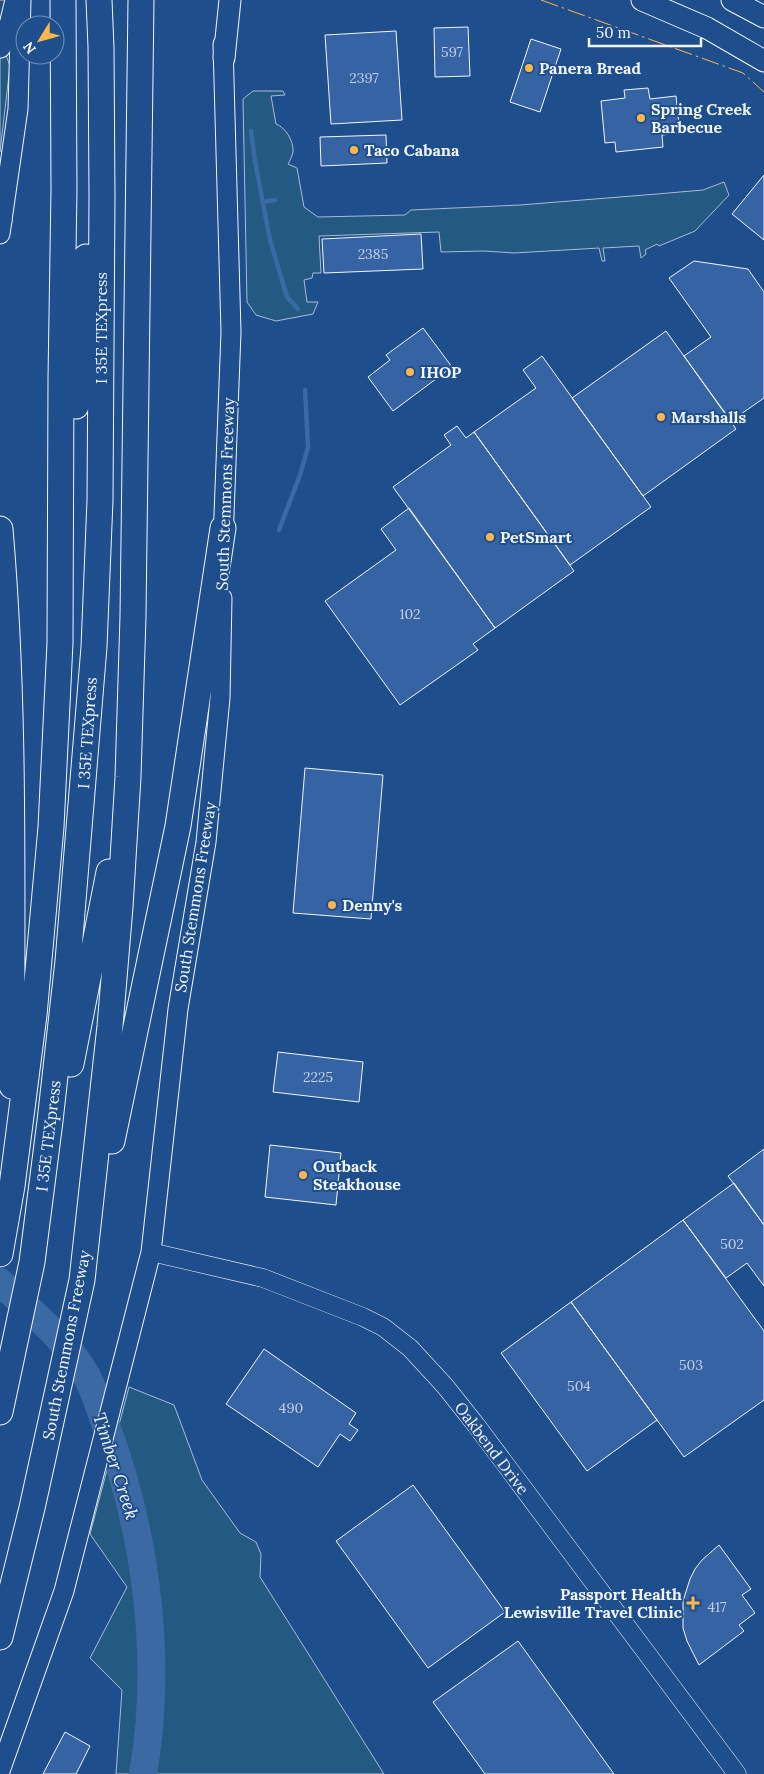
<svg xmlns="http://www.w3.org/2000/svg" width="764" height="1774" font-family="Lora,serif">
	<rect width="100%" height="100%" fill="#1f4e8c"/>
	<!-- green -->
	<path fill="#245a82" stroke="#a8bbd7" d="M6,55L10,66L0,152V57Z
		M253,91H283L285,95L271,96L276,124C285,127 294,141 293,152C292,156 290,161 288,164L297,168L304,207L318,217L405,215L411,210L520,205L657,194L703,190L724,182L729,195L695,231L659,246L657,244L645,250L646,254L641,258L639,246L603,248L605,261H602L599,248L514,253L484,251L441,252L439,232L319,236L321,273H313L312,278L304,280L307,302H318L313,314L276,321L256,315L247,302L243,99Z
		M129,1387L174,1405L202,1480L240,1533L256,1542L261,1554L260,1577L384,1774H116L122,1690L90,1658L127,1587L90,1534Z"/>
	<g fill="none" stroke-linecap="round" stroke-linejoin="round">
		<!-- stream -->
		<path stroke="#3b69a3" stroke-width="4.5" d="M251,131L255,161L270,240L287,297L298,309
			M263,202L275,200
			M279,530L300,475L308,447L305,390"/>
		<!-- river -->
		<path stroke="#3b69a3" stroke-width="28" d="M0,1282C30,1311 64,1337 85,1373C94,1388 99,1407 105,1423C146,1531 163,1659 143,1774"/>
	</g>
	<!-- building -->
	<path fill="#3563a3" stroke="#f2f6ff" d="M468,27L470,76L435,77L434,28Z
		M396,31L402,120L331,124L325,35Z
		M531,39L561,49L540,112L510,102Z
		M648,88L650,99L676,96L680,133L662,135L663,147L616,152L615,142L605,143L601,101L625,98L624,90Z
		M386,135L387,163L321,166L320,137Z
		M764,175V240L732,214Z
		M421,234L423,269L324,273L322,239Z
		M694,261L748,269L764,292V398L731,421L684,356L711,337L669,278Z
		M423,328L452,367L393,411L368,377L390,360L386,355Z
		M666,331L736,429L643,496L572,398Z
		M542,356L651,507L570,565L474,432L536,388L523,370Z
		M457,426L466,438L474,432L574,571L495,628L393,487L451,445L444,435Z
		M409,508L495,628L473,644L478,650L400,705L325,601L396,550L381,529Z
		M305,768L383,775L371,919L293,913Z
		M278,1052L363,1062L359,1102L273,1092Z
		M270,1145L341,1153L336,1205L265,1197Z
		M764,1149V1225L728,1176Z
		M734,1183L764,1225V1286L747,1263L726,1278L683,1220Z
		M683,1220L764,1331V1400L684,1457L571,1302Z
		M571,1302L657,1420L587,1471L501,1353Z
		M264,1349L356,1413L349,1424L358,1430L350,1441L340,1434L318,1467L226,1404Z
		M413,1485L505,1612L428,1668L336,1541Z
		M719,1545L751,1589L742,1595L755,1613L739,1625L744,1631L699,1665L687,1641L683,1628V1601L690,1579L695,1569L702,1560Z
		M518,1641L614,1774H485L433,1702Z
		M65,1732L90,1746L76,1774H43Z"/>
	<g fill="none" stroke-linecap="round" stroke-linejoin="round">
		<!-- tertiary casing -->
		<g stroke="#f2f6ff" stroke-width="19">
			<path id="tertiary" d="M151,1252L263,1278L363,1317L383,1327L410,1348L445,1386L476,1425L737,1774"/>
		</g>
		<!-- secondary casing -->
		<g stroke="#f2f6ff" stroke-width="21">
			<path id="secondary" d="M0,234L18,109L21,0
				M223,541L231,332L223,44
				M0,1771L64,1591L151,1252L178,1009L206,842L220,698L222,598"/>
		</g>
		<!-- primary casing -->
		<g stroke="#f2f6ff" stroke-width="23">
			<path id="primary" d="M642,0L707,28L764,61
				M732,0L764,17
				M0,47L9,29L16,0
				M224,58L230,0
				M0,210L1,221"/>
		</g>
		<!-- motorway casing -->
		<g stroke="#f2f6ff" stroke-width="27">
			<path id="motorway" d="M76,406L86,257
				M0,529C16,714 11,900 12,1086
				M71,1064L109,872
				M112,1141L178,826L223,528
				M0,1254L12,1186L34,1015L51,827L60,643L61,378L64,189L63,0
				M0,1412L32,1262L50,1121L68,961L94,647L100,500L102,197L101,47L99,0
				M0,1637L32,1508L82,1280L110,1026L120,907L128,777L133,616L141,0"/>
		</g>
		<!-- tertiary -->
		<use href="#tertiary" stroke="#1f4e8c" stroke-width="18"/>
		<!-- secondary -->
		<use href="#secondary" stroke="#1f4e8c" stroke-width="19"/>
		<!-- primary -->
		<use href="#primary" stroke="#1f4e8c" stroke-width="21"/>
		<!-- motorway -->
		<use href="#motorway" stroke="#1f4e8c" stroke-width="25"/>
		<!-- power -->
		<path stroke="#ffb74d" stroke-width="1" stroke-dasharray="18 4 2.5 4" stroke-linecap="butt" d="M0,0H4
			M541,0L743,73L764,92"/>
	</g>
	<!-- markers -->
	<g fill="#ffb74d" stroke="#1f4e8c" stroke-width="2">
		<circle cx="529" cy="68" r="5"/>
		<circle cx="641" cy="118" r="5"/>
		<circle cx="354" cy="150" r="5"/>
		<circle cx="410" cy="372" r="5"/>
		<circle cx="661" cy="417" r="5"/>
		<circle cx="490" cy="537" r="5"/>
		<circle cx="332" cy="905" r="5"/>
		<circle cx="303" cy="1175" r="5"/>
		<path d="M690.5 1595.5h5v5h5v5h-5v5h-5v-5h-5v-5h5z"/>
	</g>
	<g text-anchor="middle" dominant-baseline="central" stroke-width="4" stroke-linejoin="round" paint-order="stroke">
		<!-- number labels -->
		<g font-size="14" fill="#c3d1e8">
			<text x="452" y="52">597</text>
			<text x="364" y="78">2397</text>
			<text x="373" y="254">2385</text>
			<text x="410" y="614">102</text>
			<text x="318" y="1077">2225</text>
			<text x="732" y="1244">502</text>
			<text x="691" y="1365">503</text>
			<text x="579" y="1386">504</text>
			<text x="291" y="1408">490</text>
			<text x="717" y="1607">417</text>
		</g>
		<!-- poi labels -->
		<g font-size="16" font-weight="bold" fill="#f2f6ff" stroke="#1f4e8c" text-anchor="start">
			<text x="539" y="68">Panera Bread</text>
			<text x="651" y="109">Spring Creek<tspan x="651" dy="18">Barbecue</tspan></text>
			<text x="364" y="150">Taco Cabana</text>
			<text x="420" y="372">IHOP</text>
			<text x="671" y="417">Marshalls</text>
			<text x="500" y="537">PetSmart</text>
			<text x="342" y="905">Denny's</text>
			<text x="313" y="1166">Outback<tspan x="313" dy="18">Steakhouse</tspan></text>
			<text x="682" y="1594" text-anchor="end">Passport Health<tspan x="682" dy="18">Lewisville Travel Clinic</tspan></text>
		</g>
		<!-- street labels -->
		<g font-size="16" fill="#f2f6ff" stroke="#1f4e8c">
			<text transform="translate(101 328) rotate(-90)">I 35E TEXpress</text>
			<text transform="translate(225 494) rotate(-88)">South Stemmons Freeway</text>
			<text transform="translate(87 733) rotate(-86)">I 35E TEXpress</text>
			<text transform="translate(195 897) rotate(-81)">South Stemmons Freeway</text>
			<text transform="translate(48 1136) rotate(-83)">I 35E TEXpress</text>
			<text transform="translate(66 1345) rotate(-79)">South Stemmons Freeway</text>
			<text transform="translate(492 1448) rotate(53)">Oakbend Drive</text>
		</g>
		<!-- water labels -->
		<g font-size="18" font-style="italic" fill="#f2f6ff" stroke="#1f4e8c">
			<text transform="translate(116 1466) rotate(72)">Timber Creek</text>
		</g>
	</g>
	<!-- north arrow -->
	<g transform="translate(40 40) rotate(233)"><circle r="24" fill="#1f4e8c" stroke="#7391ba"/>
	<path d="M0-4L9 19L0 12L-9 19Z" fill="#ffb74d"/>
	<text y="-8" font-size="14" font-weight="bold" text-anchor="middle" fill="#f2f6ff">N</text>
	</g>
	<!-- scale -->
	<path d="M589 38v8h112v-8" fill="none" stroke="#f2f6ff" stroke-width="2.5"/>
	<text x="596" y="38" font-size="15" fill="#f2f6ff" stroke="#1f4e8c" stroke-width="4" paint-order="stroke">50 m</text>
</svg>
